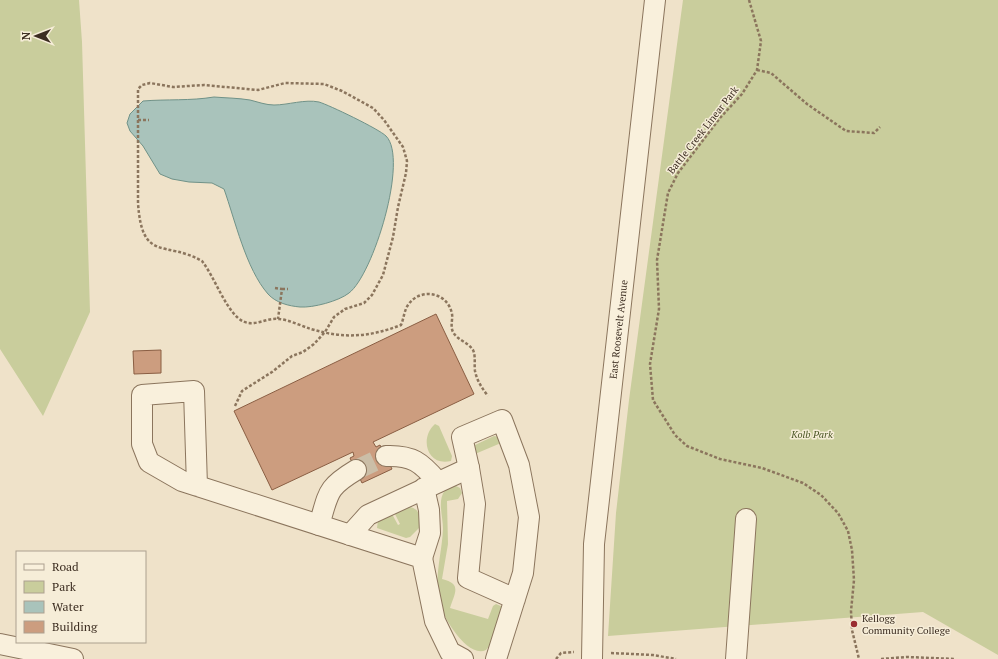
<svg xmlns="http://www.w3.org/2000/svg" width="998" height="659" font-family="'PT Serif',serif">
	<rect width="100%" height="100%" fill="#efe2c9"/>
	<!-- green -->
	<path fill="#c9cd9c" d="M0,0H79L82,42L90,312L43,416L0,349Z
		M683,0H998V655L923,612L608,636L616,513L629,400Z
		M435,424L439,426L452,456L451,461C427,467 419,438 435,424Z
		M494,436L499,437L501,443L475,454L473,446Z
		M454,485L460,488L462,493L458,499L447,501L448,544L442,579C462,584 455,592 450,608L488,619L493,606L496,604L503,607C499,620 496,640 486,650C467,659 442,615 439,602C434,577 442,553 443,529C443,516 437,501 445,490Z
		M409,507C420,508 422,519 419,528L410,537L406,538L377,528L378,520L392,514L398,525L400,524L394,512Z"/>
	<!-- water -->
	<path fill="#a9c3bb" stroke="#709288" d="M214,97C226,98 238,98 250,100C258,102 266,105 274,105C288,105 305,99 319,102C329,105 379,129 386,136C409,159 373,275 349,293C339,301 313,308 300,307C289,306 276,303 268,294C246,269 235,220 224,189L212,183L189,182L172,179L160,174L143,146L130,131L127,123L130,114L143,101C167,99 190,101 214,97Z"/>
	<!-- building -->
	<path fill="#cc9d7f" stroke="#8a5e43" d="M436,314L474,394L373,442L376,447L380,445L392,469L362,483L350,458L354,456L353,452L272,490L234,411Z
		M161,350V373L134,374L133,351Z"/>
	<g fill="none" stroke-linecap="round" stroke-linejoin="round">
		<!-- minor-tunnel -->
		<path stroke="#cbbea7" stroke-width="20" stroke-dasharray="20 10" stroke-linecap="butt" d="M356,470L386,456"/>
		<!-- minor casing -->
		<g stroke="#8b755d" stroke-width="22">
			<g id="minor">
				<path d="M386,456C412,455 421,462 438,482"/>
				<path d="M197,486L194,391L142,395V444L149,462L182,481L422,558L435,621L450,652L463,659"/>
				<path d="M319,525C329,493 326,488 356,470"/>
				<path d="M350,535L368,515L469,468"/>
				<path d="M422,558L430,533L429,510L424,488"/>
				<path d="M0,644L73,659"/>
				<path d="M496,659L523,573L529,517L519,465L502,420L462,437L469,468L475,504L468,578L515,599"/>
				<path id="s1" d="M592,659L594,544L655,0"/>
				<path d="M736,659L746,519"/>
			</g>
		</g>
		<!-- path -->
		<path stroke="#8b755d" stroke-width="2.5" stroke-dasharray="3 2" stroke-linecap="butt" d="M749,0L761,41L757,70L742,94L720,118L678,173L668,193L657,260L659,309L650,364L653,400L675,435L687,446L720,459L762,468L803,483L821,495L838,513L848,531L852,550L854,580L851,611L852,630L859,659
			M757,70L771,73L807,104L846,131L874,133L880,127
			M138,120H149
			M275,288L282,289L278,319
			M282,289H288
			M235,406L242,391L272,372L292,356L303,352L314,344L325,332L334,317L345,309L364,303L372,295L383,275L393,237L398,207L406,173L407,161L403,147L384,120L373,108L342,91L324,84L285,83L258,90L204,85L173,87L150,83L142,85L138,89V203C142,263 165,240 202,261C215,278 223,304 238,318C252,330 265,317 279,319C290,320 301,326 311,329C344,339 370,337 401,325C404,318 404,311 408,305C420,287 448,292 452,314C453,319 450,326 453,332C457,340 468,342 473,350C476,357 474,364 475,371C477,381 482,388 488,396
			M611,653L653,655L676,659
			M556,659L561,653L574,652
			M881,659L907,657L955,659"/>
		<!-- minor -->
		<use href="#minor" stroke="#f9f0dc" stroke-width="20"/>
	</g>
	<!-- markers -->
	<circle fill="#9a2d31" stroke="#f6edd8" stroke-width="1.5" cx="854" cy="624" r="4"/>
	<g text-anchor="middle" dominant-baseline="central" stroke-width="3" stroke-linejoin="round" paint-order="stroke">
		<!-- street labels -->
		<g font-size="10" fill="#3c2d21" stroke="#f6edd8">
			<text transform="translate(703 130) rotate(-52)">Battle Creek Linear Park</text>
			<text stroke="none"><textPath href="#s1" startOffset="331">East Roosevelt Avenue</textPath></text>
		</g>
		<!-- park labels -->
		<g font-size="10" font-style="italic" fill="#4d5827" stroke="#f6edd8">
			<text x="812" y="434">Kolb Park</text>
		</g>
		<!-- poi labels -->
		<g font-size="10" fill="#3c2d21" stroke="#f6edd8" text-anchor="start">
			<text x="862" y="618">Kellogg<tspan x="862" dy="12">Community College</tspan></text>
		</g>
	</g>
	<!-- legend -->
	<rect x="16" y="551" width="130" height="92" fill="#f6edd8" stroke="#aca08f"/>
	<rect x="24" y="564" width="20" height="6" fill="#f9f0dc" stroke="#aca08f"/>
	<text x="52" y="571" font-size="12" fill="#3c2d21">Road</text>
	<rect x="24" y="581" width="20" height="12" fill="#c9cd9c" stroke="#aca08f"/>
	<text x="52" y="591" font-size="12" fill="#3c2d21">Park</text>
	<rect x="24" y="601" width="20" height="12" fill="#a9c3bb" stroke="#aca08f"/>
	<text x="52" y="611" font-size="12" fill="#3c2d21">Water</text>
	<rect x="24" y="621" width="20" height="12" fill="#cc9d7f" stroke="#aca08f"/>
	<text x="52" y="631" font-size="12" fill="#3c2d21">Building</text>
	<!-- north arrow -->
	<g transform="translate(36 36) rotate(270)" stroke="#f6edd8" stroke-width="3" paint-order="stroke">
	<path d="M0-3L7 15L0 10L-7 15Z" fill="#3c2d21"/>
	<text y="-6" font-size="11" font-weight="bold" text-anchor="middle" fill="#3c2d21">N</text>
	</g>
</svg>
